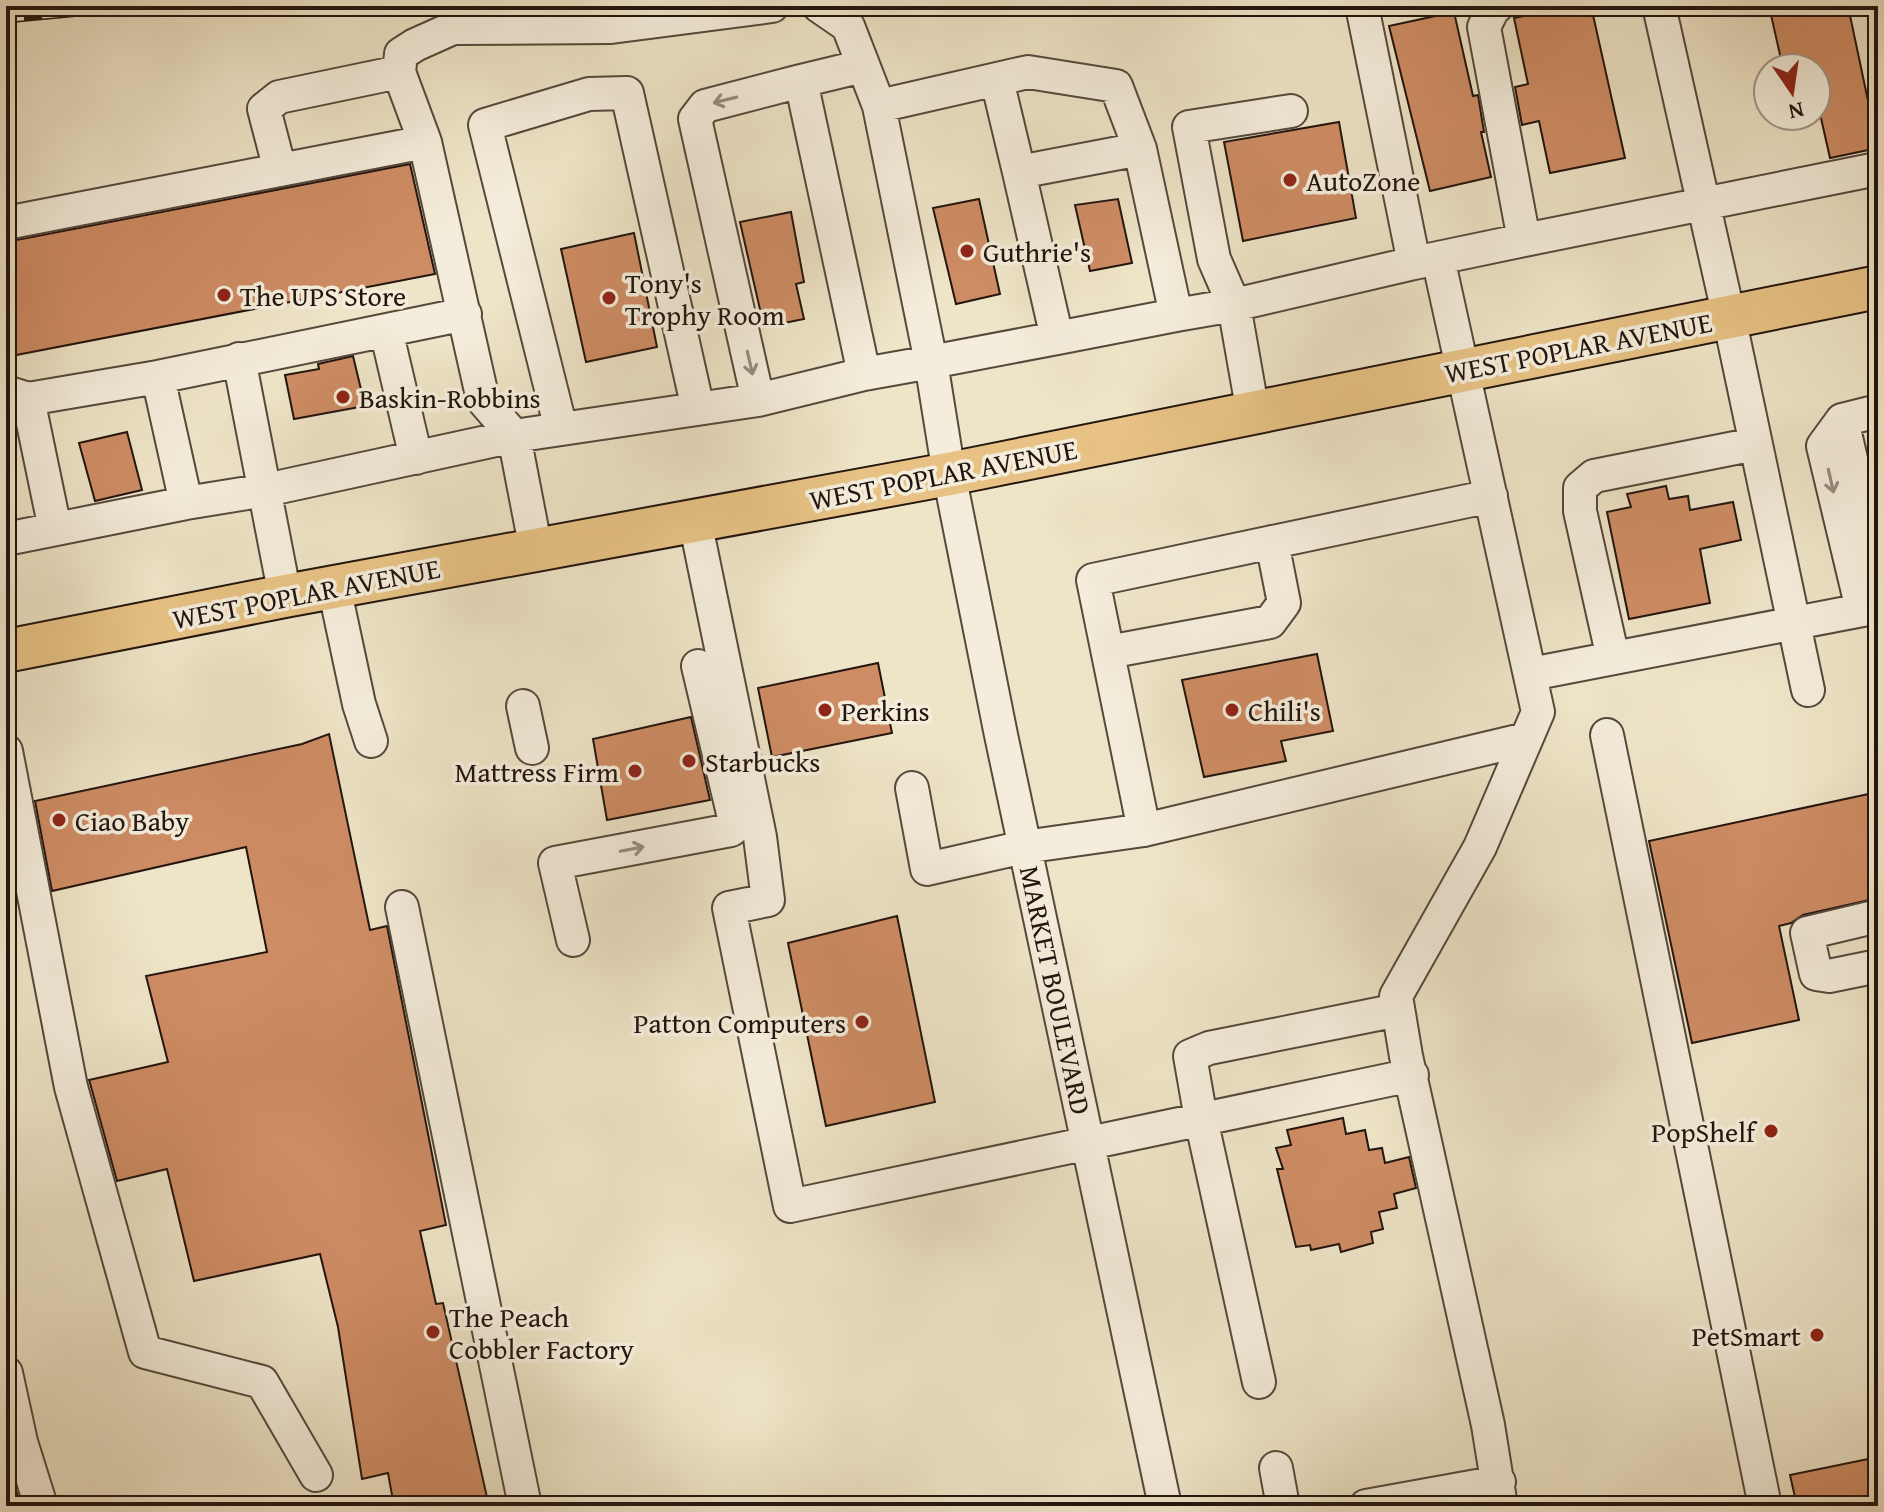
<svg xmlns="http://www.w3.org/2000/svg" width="1884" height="1512" font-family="'Gentium Book Plus',serif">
	<rect width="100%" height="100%" fill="#eee4c7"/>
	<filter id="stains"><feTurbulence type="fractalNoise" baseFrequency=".0025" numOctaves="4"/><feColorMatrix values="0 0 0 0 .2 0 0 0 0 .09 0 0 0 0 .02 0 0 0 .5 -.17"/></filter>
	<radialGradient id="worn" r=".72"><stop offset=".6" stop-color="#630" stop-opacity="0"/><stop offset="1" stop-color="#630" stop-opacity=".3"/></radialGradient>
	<!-- building -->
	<path fill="#ce8c64" stroke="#22140f" stroke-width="2" d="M1570,6H1591L1625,158L1550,173L1539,121L1522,125L1515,87L1528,84L1514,18Z
		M1769,6H1848L1878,148L1830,158L1816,96V68H1783Z
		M1454,12L1473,96L1478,95L1484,132H1481L1491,177L1430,191L1389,26Z
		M1339,122L1356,218L1243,241L1224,142Z
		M410,164L435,274L6,357V242Z
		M979,199L1000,294L956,304L933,208Z
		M1118,199L1132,263L1090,271L1075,205Z
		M791,212L804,282L796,284L804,319L764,327L740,222Z
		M634,233L657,347L586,362L561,249Z
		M353,356L365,406L294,419L285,375L319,369L318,364Z
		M127,432L142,490L95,501L79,443Z
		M1666,486L1669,499L1688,496L1690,510L1733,502L1741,540L1700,549L1710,603L1629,619L1607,512L1631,507L1627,494Z
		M1317,654L1333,731L1281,741L1286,761L1204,777L1182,680Z
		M878,663L892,733L772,757L758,688Z
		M691,717L710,800L607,820L593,739Z
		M329,734L370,930L387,926L446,1225L420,1231L436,1304L443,1303L489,1506H394L388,1473L362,1479L338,1327L320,1254L194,1281L167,1169L117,1181L90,1083L89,1080L168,1062L146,976L267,952L246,847L52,891L35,801L302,744Z
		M1878,792V898L1803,915L1791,923L1779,926L1799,1020L1692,1043L1649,841Z
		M897,916L935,1102L826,1126L788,943Z
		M1343,1118L1346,1134L1365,1130L1369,1150L1382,1148L1385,1163L1409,1157L1416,1188L1394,1194L1397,1208L1379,1212L1383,1229L1371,1232L1373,1243L1341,1252L1339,1244L1311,1250L1310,1245L1296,1247L1277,1169H1283L1276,1148L1291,1145L1287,1130Z
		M1878,1457V1506H1797L1790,1475Z
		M6,1471H10L21,1506H6Z"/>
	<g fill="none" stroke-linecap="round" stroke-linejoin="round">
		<!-- minor casing -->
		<g stroke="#55483d" stroke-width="36">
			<path id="minor" d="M819,6L848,26L879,106L931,362L864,374L801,81L863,66
				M1362,6L1414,263L1524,240L1484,27L1493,9L1497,6
				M1659,6L1729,317L1808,690
				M997,80L1019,172
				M879,106L1028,72L1116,86L1140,149L1176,315L1234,305L1214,259L1189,127L1291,111
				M425,142L399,72L401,54L415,45L453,28L611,27L772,6
				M1140,149L1019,172L1057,338L1176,315
				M280,170L264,109L279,97L399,72
				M6,223L425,142L483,400L514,436L758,400L864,374
				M1524,240L1877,169
				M1438,258L1538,712L1480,847L1396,996L1406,1056L1488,1425L1501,1506
				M386,330L416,458
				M1057,338L931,362L949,474L1001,735L1165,1506
				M239,359L285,596
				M158,377L186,503
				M6,392L28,399L158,377L465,314
				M28,399L55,529
				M758,400L695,119L705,106L801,81
				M1253,413L1234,305L1414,263
				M1842,420L1878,576
				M561,429L485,125L589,94L627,93L698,409
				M695,521L760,837L768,900L729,908L790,1206L1412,1075
				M6,539L186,503L266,490L514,436L536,550
				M334,587L359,704L371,741
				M1862,609L1823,446L1842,420L1878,411
				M1108,652L1270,622L1284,603L1272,542
				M1613,658L1580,511V488L1594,476L1755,444
				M1531,674L1878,607
				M523,706L532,748
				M1607,735L1765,1506
				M6,751L71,1087L145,1352L262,1382L316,1475
				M912,788L927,869L1024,847L1144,830L1526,739
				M1144,830L1093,580L1491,496
				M402,907L525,1506
				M1878,916L1807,933L1816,974L1829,976L1878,966
				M573,940L555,863L731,830L736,826L698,666
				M6,1373L21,1442L41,1506
				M1259,1382L1201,1119L1190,1056L1209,1048L1398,1010
				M1276,1468L1283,1506
				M1366,1506L1499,1482"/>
		</g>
		<!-- major casing -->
		<g stroke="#22140f" stroke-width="46">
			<path id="major" d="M6,651L285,596L949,474L1878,287"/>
		</g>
		<!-- minor -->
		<use href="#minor" stroke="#f4eddb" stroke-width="32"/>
		<!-- major -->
		<use href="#major" stroke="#e7c284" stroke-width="42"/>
		<!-- rail casing -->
		<g stroke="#22140f" stroke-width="9">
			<path id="rail" d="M6,19L144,6"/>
		</g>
		<!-- rail -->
		<use href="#rail" stroke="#f4eddb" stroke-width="6" stroke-dasharray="18" stroke-linecap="butt"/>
	</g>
	<!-- one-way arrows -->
	<defs><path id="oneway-shaft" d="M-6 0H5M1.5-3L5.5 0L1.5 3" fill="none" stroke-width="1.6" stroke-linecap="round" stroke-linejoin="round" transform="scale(2)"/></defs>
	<g stroke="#968b7f">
		<use href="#oneway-shaft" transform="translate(725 100) rotate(166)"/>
		<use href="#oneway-shaft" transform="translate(750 363) rotate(77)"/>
		<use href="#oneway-shaft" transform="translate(1831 481) rotate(77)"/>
		<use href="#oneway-shaft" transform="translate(632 849) rotate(-11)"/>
	</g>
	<!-- markers -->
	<g fill="#8f2418" stroke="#f4eddb" stroke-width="3">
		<circle cx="1290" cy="180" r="8"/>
		<circle cx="967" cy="251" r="8"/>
		<circle cx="224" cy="295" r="8"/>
		<circle cx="609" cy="298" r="8"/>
		<circle cx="343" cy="397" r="8"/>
		<circle cx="825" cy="710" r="8"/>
		<circle cx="1232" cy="710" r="8"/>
		<circle cx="689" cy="761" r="8"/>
		<circle cx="635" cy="771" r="8"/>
		<circle cx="59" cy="820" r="8"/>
		<circle cx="862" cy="1022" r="8"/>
		<circle cx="1771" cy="1131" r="8"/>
		<circle cx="433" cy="1332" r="8"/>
		<circle cx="1817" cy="1335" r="8"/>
	</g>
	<g text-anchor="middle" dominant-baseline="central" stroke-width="7" stroke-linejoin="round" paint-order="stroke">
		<!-- poi labels -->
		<g font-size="28" fill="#22140f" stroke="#f4eddb" text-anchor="start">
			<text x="1306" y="180">AutoZone</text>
			<text x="983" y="251">Guthrie's</text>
			<text x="625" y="282">Tony's<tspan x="625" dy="32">Trophy Room</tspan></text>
			<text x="240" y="295">The UPS Store</text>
			<text x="359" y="397">Baskin-Robbins</text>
			<text x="841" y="710">Perkins</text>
			<text x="1248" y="710">Chili's</text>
			<text x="705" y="761">Starbucks</text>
			<text x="619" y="771" text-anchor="end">Mattress Firm</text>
			<text x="75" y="820">Ciao Baby</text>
			<text x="846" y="1022" text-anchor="end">Patton Computers</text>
			<text x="1755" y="1131" text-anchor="end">PopShelf</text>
			<text x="449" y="1316">The Peach<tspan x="449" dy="32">Cobbler Factory</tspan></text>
			<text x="1801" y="1335" text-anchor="end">PetSmart</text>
		</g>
		<!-- street labels -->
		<g font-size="28" fill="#22140f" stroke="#f4eddb">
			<text transform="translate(1578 347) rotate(-11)">WEST POPLAR AVENUE</text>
			<text transform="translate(943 474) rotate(-11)">WEST POPLAR AVENUE</text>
			<text transform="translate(306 593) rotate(-11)">WEST POPLAR AVENUE</text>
			<text transform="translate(1056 990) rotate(78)">MARKET BOULEVARD</text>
		</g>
	</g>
	<!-- margin -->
	<rect width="1884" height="1512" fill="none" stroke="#eee4c7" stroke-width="32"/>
	<rect x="8" y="8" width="1868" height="1496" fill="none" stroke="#22140f" stroke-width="4"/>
	<rect x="16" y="16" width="1852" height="1480" fill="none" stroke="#22140f" stroke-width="2"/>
	<!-- north arrow -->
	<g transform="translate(1792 92) rotate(167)"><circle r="38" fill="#f4eddb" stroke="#a09689" stroke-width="2"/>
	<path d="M0-6L14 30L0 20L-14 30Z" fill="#8f2418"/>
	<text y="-12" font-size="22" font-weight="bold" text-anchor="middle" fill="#22140f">N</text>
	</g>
	<rect width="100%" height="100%" filter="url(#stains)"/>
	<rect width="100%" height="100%" fill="url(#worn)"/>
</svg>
